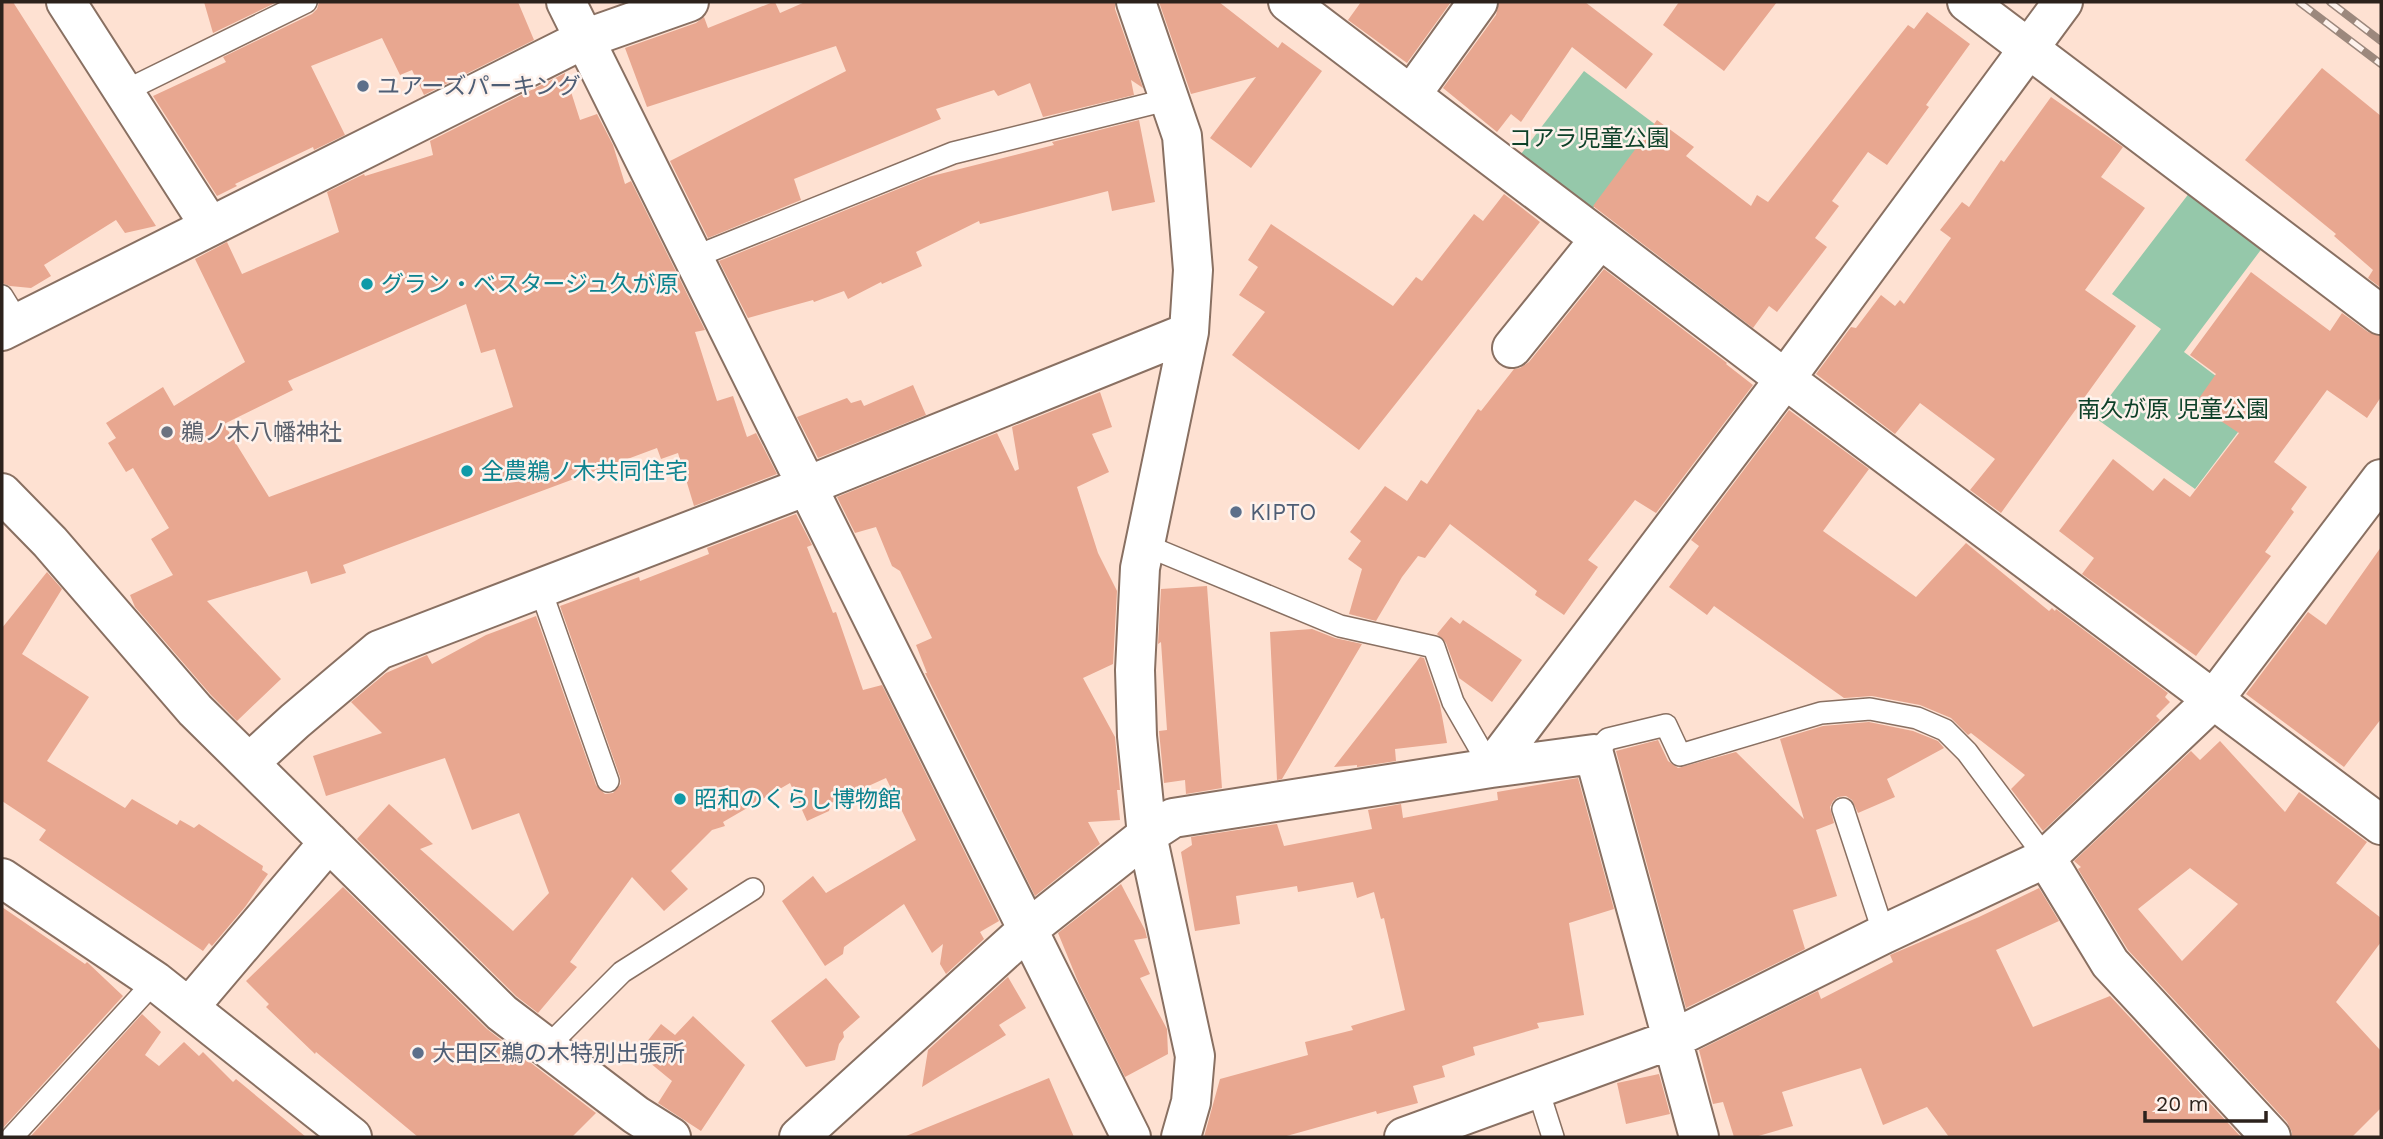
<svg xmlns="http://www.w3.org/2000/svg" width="2383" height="1139" font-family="'Work Sans','Noto Sans JP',sans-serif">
	<rect width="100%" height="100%" fill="#fee1d2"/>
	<!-- green -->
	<path fill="#95c8aa" d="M1584,71L1656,125L1593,208L1521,154Z
		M2190,192L2263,247L2184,352L2257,407L2195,489L2094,417L2161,329L2112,294Z"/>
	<!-- building -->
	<path fill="#e8a790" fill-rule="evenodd" d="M2,2H13L156,226L125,233L116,220L44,265L51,276L31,288L10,286L2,283Z
		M204,2H277L213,33Z
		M319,2H518L534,40L424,95L412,70L400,75L382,38L311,66L345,135L314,150L313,147L235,184L237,186L217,196L153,96L226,62L223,57L312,14L317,9Z
		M773,2H775L780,13L805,2H1115V9L1143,88L1131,80L1134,95L1043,117L1030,83L998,96L994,90L936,109L941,119L794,179L801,200L708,238L670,161L846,71L836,46L647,107L625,48L696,23L704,17L708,28Z
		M1159,2H1219L1278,48L1282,42L1322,71L1251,168L1210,138L1256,77L1191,94Z
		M1361,2H1451L1407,63L1348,20Z
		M1499,2H1585L1653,54L1626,89L1572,47L1521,122L1511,114L1497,132L1443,88L1496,15Z
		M1679,2H1777L1724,71L1663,25Z
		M1927,12L1970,44L1926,105L1929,107L1887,165L1868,152L1832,201L1839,206L1815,238L1827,247L1777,312L1769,306L1753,328L1593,206L1657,120L1694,147L1686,156L1751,206L1757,195L1768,202L1908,25L1914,29Z
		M2322,68L2381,116V288L2368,278L2373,270L2334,236L2336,234L2245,160Z
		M565,73L580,120L597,114L613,145L625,184L631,181L705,330L695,332L717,401L733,396L747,437L756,433L777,474L694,506L678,453L661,459L657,448L343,565L346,573L311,584L307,571L207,601L281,679L237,721L211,695L135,607L130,595L173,575L151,539L169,528L133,468L126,472L108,443L116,438L106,423L163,387L174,406L245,362L195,259L227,242L242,274L339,232L327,192L364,174L365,176L433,155L430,141ZM466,304L481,353L495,349L513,407L269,497L224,424L293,390L288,381Z
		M2051,97L2123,147L2101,177L2145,208L2085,290L2136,326L2001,513L1970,490L1995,459L1920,403L1895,434L1816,374L1851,327L1856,328L1881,295L1895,306L1900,300L1904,304L1951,238L1940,230L1962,202L1969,207L2001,160L2004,162Z
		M1139,120L1155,202L1112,211L1108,191L980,224L979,221L916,252L922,266L882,284L881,282L848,299L844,291L814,302L813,300L748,318L719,261L928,177L1054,145L1052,142Z
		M1504,194L1540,222L1359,450L1232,355L1265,312L1239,295L1258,267L1248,260L1271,224L1393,306L1416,277L1422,281L1474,214L1483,221Z
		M1604,269L1727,363L1726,364L1753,385L1656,513L1635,500L1588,560L1598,567L1564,615L1535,595L1537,591L1450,524L1425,558L1418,556L1402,577L1376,621L1349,614L1362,569L1348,559L1361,541L1350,532L1385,486L1407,501L1421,480L1427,484L1478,409L1481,411L1514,369L1520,368L1529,362Z
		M2251,272L2330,331L2342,313L2368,332L2381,336V397L2367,418L2327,390L2274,462L2307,487L2291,509L2294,512L2265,552L2271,556L2196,656L2082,574L2094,558L2059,531L2113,459L2153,491L2164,478L2190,497L2239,433L2195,404L2216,374L2190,355Z
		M913,385L926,415L818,458L797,417L847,398L851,403L861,400L864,406Z
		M1100,392L1112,427L1092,434L1109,472L1077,487L1098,553L1117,591L1113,664L1083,678L1115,737L1120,790H1117L1120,820L1088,822L1100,844L1035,896L925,673H927L916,645L932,638L900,571L892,566L876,527L855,533L837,497L997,433L1015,471L1019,469L1012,427Z
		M1789,410L1869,469L1823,531L1916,597L1966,543L2049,611L2052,608L2055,611L2056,609L2168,693L2165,697L2170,702L2156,716L2160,720L2043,831L2011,789L2025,775L1971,733L1968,735L1951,718L1920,705L1872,696L1844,698L1714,606L1707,615L1669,587L1699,546L1691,540Z
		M796,514L812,545L807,547L833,613L836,612L863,690L882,685L999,921L980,932L984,939L946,974L940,964L943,944L932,953L904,904L844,947L843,954L825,966L782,901L813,876L826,893L916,840L886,778L831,803L829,811L807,821L790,783L723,822L725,826L712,830L671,871L688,889L664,911L632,877L570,962L577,967L538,1013L516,996L357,839L389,804L433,844L420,849L513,931L549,893L519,813L472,830L445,758L326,796L313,756L382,733L351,702L386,673L427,655L432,664L486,635L536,616L596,785L605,794L613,793L621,784L620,777L560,606L639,577L640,581L709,554L707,548Z
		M2381,547V719L2344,767L2246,694L2308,612L2326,625Z
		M47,572L62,589L22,654L89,697L47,761L125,808L132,799L177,825L180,820L194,828L199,824L263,866L262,870L268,874L245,907L212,946L209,943L203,951L39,840L46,830L2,801V628Z
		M1207,586L1222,788L1186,794L1185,780L1164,783L1159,731L1167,730L1161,642L1158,644L1161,589Z
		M1451,617L1460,624L1463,620L1522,660L1492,702L1459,678L1446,643L1437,634Z
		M1312,629L1335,638L1362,644L1282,779L1277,780L1270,632Z
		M1420,657L1424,658L1440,705L1447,743L1395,749L1396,761L1357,767V765L1334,767Z
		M1869,722L1913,731L1938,741L1944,748L1887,779L1895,797L1858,813L1852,800L1846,796L1838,797L1833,801L1830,807L1834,823L1816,830L1837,896L1793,910L1805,949L1686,1008L1616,751L1658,740L1668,761L1678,768L1736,752L1804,819L1780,739L1823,726Z
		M2220,741L2285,812L2299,792L2367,842L2336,883L2381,918V942L2336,1002L2381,1051V1108L2352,1137H2292V1132L2287,1122L2128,950L2078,869L2081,867L2074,861L2191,751L2200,760ZM2190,868L2238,904L2182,961L2138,909Z
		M1578,778L1614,909L1569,923L1584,1015L1537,1023L1539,1028L1473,1047L1475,1055L1442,1066L1445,1077L1413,1086L1418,1103L1377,1114L1376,1111L1283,1137H1204L1220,1079L1308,1055L1305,1042L1353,1030L1351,1026L1405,1010L1384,918L1381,919L1374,892L1357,898L1353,882L1298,892L1297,886L1236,896L1240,924L1195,931L1181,852L1192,845L1191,837L1277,824L1284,846L1372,829L1368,810L1401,804L1403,818L1498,800L1497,792Z
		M1121,884L1145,930L1147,938L1134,940L1150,974L1140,978L1167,1029L1168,1054L1125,1077L1079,984L1058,933Z
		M343,887L487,1029L596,1113L572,1137H418L316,1052L315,1054L266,1007L269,1004L246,981Z
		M2039,888L2059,921L1996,950L2033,1027L2110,996L2241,1137H1949L1927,1107L1883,1125L1861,1068L1782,1092L1793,1126L1755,1137H1734L1723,1102L1713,1104L1699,1050L1818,991L1821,999L1893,962L1890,955L1979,917Z
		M2,907L85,964L87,962L123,996L2,1129Z
		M1008,977L1026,1008L999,1025L1006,1035L922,1087L928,1050Z
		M826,978L860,1017L843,1032L844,1037L839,1044L835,1060L806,1067L771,1021Z
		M142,1014L161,1032L145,1055L159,1066L184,1042L199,1056L203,1052L233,1082L236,1079L306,1137H30Z
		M693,1016L745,1065L701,1131L658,1103L672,1081L638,1053L661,1024L675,1035Z
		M1659,1074L1670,1114L1626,1124L1617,1083Z
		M1049,1078L1074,1137H906V1136Z"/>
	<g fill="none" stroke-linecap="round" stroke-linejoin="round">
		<!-- lane casing -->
		<g stroke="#897062" stroke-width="24">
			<path id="lane" d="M123,92L306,2
				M692,258L953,153L1170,99
				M2,296L18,322
				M1145,545L1340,626L1434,647L1453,702L1491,768
				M540,588L608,781
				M1594,754L1608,739L1666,725L1680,755L1821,713L1870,709L1917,718L1945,730L1967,752L2046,858
				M1843,809L1884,934
				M547,1047L622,972L753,889
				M1538,1090L1553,1137
				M12,1137L155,981"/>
		</g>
		<!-- street casing -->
		<g stroke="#897062" stroke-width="42">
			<path id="street" d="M66,2L210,226
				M566,2L1131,1137
				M1136,2L1182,136L1193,270L1189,332L1140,568L1135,670L1137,736L1147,835L1195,1056L1191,1102L1181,1137
				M1288,2L1785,379L2381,825
				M1967,2L2381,315
				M1411,95L1478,2
				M2,331L584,39L689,2
				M1512,348L1600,239
				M2,493L50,542L195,710L502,1013L636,1115L671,1137
				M249,763L295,721L379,650L807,486L1189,332
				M1491,768L1785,379L2063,2
				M2046,858L2110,963L2271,1137
				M2,878L155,981L352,1137
				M190,1006L329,842
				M799,1137L1027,930L1147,835L1173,818L1491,768L1594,754L1699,1137
				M1404,1137L1673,1039L1884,934L2046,858L2214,699L2381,479"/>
		</g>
		<!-- lane -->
		<use href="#lane" stroke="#fff" stroke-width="21"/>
		<!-- street -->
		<use href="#street" stroke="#fff" stroke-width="38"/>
		<!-- rail casing -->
		<g stroke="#9c887d" stroke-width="8">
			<path id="rail" d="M2299,2L2381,64
				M2330,2L2381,41"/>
		</g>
		<!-- rail -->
		<use href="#rail" stroke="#fef2ec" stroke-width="5" stroke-dasharray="16" stroke-linecap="butt"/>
	</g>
	<!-- markers -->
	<g fill="#5c6f8a" stroke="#fef2ec" stroke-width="2.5">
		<circle cx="363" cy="86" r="7"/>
		<circle cx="1236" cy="512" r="7"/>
		<circle cx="418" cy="1053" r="7"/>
	</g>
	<g fill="#0f9aa8" stroke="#fef2ec" stroke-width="2.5">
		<circle cx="367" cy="284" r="7"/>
		<circle cx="467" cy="471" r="7"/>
		<circle cx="680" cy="799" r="7"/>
	</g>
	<circle fill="#6b7280" stroke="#fef2ec" stroke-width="2.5" cx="167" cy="432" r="7"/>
	<g text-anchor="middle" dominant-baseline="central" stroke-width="5" stroke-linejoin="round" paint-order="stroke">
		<!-- service labels -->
		<g font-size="23" fill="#4e5e75" stroke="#fef2ec" text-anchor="start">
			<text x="377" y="86">ユアーズパーキング</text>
			<text x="1250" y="512">KIPTO</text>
			<text x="432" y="1053">大田区鵜の木特別出張所</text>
		</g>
		<!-- park labels -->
		<g font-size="23" fill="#0e4129" stroke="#fef2ec">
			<text x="1589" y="138">コアラ児童公園</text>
			<text x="2173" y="409">南久が原 児童公園</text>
		</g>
		<!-- culture labels -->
		<g font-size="23" fill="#0d838f" stroke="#fef2ec" text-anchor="start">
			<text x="381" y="284">グラン・ベスタージュ久が原</text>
			<text x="481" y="471">全農鵜ノ木共同住宅</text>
			<text x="694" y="799">昭和のくらし博物館</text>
		</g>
		<!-- worship labels -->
		<g font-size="23" fill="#5b616d" stroke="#fef2ec" text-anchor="start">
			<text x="181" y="432">鵜ノ木八幡神社</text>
		</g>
	</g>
	<!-- border -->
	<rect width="2383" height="1139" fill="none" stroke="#2c221c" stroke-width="7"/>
	<!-- scale -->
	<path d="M2145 1111v10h121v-10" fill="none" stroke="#2c221c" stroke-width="3.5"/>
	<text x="2156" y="1111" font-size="21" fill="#2c221c" stroke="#fef2ec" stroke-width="5" paint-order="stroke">20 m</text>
</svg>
